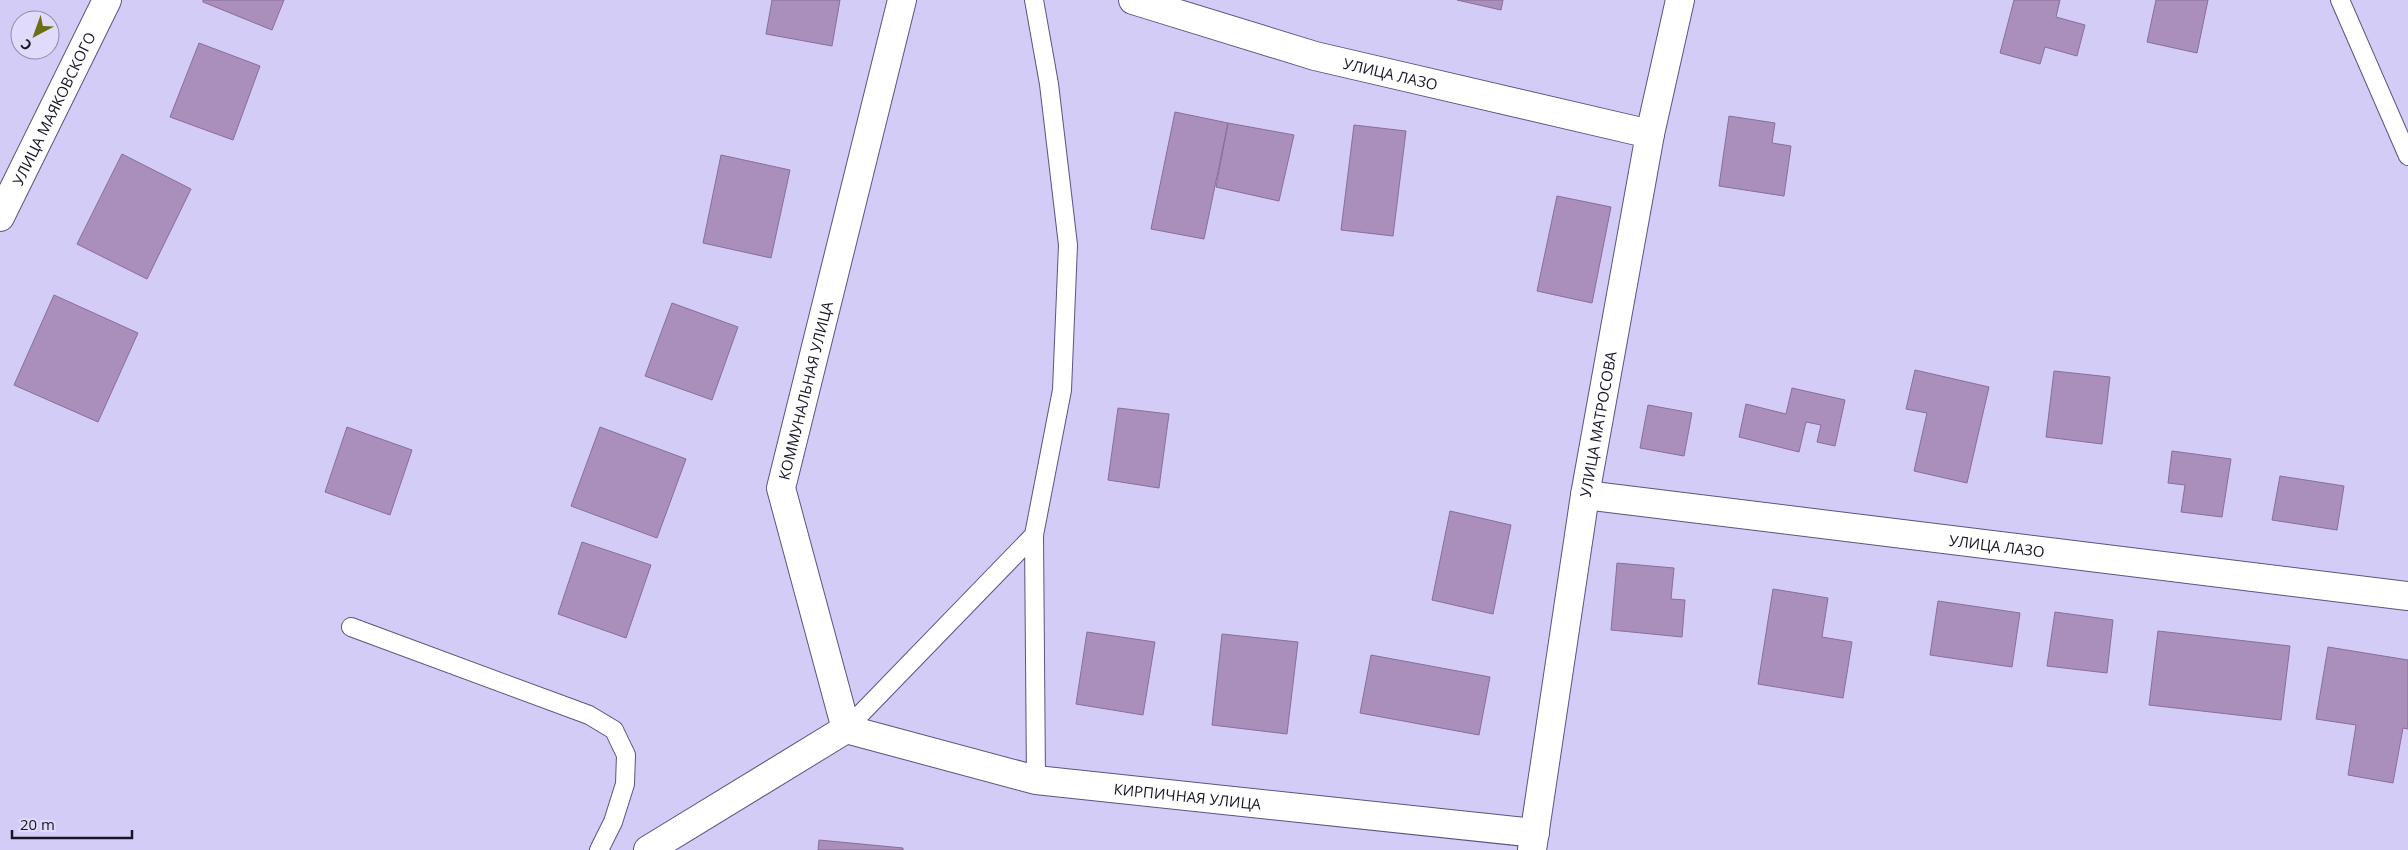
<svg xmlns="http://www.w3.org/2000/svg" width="2408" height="850" font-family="'Open Sans',sans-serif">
	<rect width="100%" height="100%" fill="#d3ccf7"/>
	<!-- building -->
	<path fill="#aa8ebb" stroke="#896e99" d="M203,0H284L272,30L203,2Z
		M772,0H840L832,46L766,34Z
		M1457,0H1503L1501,10Z
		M2014,0H2060L2056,17L2085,25L2077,56L2045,47L2040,64L2000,53Z
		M2156,0H2208L2197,53L2147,42Z
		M199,43L260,66L233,140L170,117Z
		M1175,112L1228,123L1204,239L1151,229Z
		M1729,116L1775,123L1772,143L1791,146L1784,196L1719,186Z
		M1228,123L1294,135L1279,201L1216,187Z
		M1354,125L1406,131L1393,236L1341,230Z
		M122,154L191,189L147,279L77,244Z
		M721,155L790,170L771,258L703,243Z
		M1557,196L1611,207L1592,303L1537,291Z
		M54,295L138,333L98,422L14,385Z
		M672,303L738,327L712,400L645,376Z
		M1915,370L1989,387L1967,483L1914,471L1927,413L1906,409Z
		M2054,371L2110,377L2102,444L2046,437Z
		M1792,388L1845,400L1835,446L1817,442L1821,425L1806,422L1799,452L1739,437L1746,404L1786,414Z
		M1648,405L1692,413L1684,456L1640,448Z
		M1118,408L1169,414L1159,488L1108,480Z
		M347,427L412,450L390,515L325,492Z
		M600,427L686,459L657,538L571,506Z
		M2172,451L2231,459L2222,517L2181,512L2185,485L2168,483Z
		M2280,476L2344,486L2337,530L2272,520Z
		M1450,511L1511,525L1493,614L1432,600Z
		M582,542L651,565L626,638L558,614Z
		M1617,563L1674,568L1671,599L1685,600L1682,637L1611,630Z
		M1773,589L1828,598L1822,637L1852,642L1843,698L1758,684Z
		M1938,601L2020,613L2012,667L1930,655Z
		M2055,612L2113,620L2107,673L2047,666Z
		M2158,631L2290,646L2281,720L2149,705Z
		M1087,632L1155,642L1143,715L1076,704Z
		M1222,634L1298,642L1287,734L1212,725Z
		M2328,647L2408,660V729L2403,728L2393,783L2348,775L2356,725L2316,719Z
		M1371,655L1490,677L1479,735L1360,713Z
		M819,840L903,848V850H818Z"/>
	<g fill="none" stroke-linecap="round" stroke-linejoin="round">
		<!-- service casing -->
		<g stroke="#5c5380" stroke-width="20">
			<path id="service" d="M2340,0L2408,156
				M1034,535L1036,780
				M351,627L589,715L614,730L626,755L625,784L613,822L599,850
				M846,729L1034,535L1062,390L1068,245L1049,84L1034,0"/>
		</g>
		<!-- minor casing -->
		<g stroke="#5c5380" stroke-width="30">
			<g id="minor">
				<path id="s1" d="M1133,0L1315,56L1650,134"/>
				<path id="s2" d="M0,217L107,0"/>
				<path id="s3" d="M1585,495L2408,596"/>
				<path id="s4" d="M846,729L1036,780L1535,833"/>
				<path id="s5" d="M648,850L846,729L781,488L902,0"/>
				<path id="s6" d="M1532,850L1585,495L1650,134L1680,0"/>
			</g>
		</g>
		<!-- service -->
		<use href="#service" stroke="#fff" stroke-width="18"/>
		<!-- minor -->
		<use href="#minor" stroke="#fff" stroke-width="28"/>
	</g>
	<g text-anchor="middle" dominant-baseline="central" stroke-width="5" stroke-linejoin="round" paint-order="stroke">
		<!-- street labels -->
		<g font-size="15" fill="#181427" stroke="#e0dbfb">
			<text stroke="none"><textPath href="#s1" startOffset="268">УЛИЦА ЛАЗО</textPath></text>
			<text stroke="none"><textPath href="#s2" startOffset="121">УЛИЦА МАЯКОВСКОГО</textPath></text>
			<text stroke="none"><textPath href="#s5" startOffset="582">КОММУНАЛЬНАЯ УЛИЦА</textPath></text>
			<text stroke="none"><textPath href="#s6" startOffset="431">УЛИЦА МАТРОСОВА</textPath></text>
			<text stroke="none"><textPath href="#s3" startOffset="415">УЛИЦА ЛАЗО</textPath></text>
			<text stroke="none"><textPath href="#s4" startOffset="349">КИРПИЧНАЯ УЛИЦА</textPath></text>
		</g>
	</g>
	<!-- north arrow -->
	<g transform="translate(35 35) rotate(221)"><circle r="24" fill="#e0dbfb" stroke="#908ba6"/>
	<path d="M0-4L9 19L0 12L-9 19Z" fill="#6a6f15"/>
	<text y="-8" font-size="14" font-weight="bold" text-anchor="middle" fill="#181427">С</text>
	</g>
	<!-- scale -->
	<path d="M12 830v8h120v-8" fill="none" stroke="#181427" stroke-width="2.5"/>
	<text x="20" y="830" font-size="15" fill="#181427" stroke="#e0dbfb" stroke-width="4" paint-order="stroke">20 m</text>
</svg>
